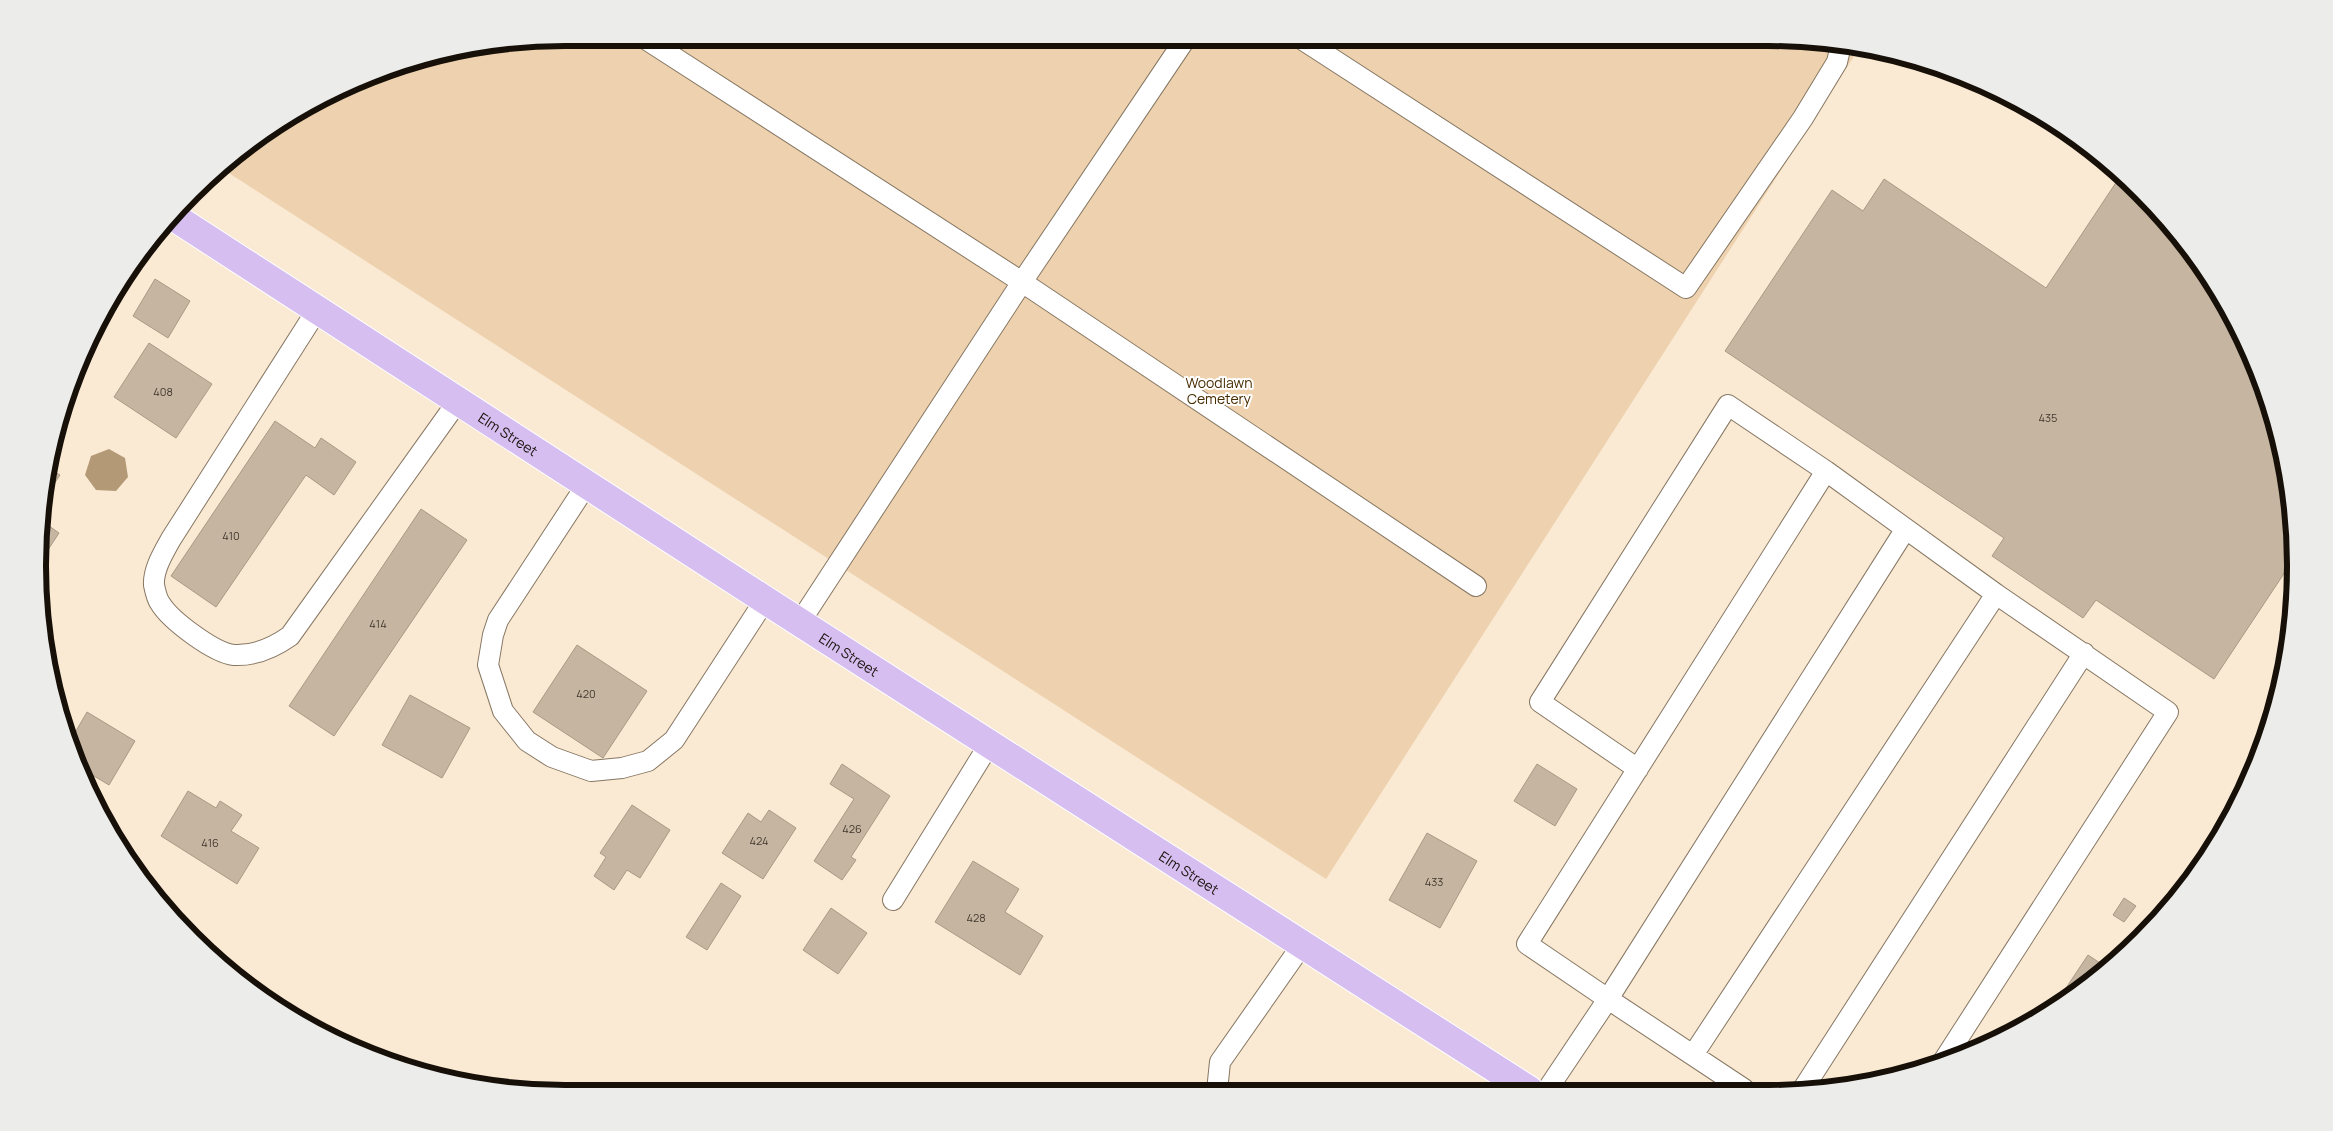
<svg xmlns="http://www.w3.org/2000/svg" width="2333" height="1131" font-family="Manrope,sans-serif">
	<rect width="100%" height="100%" fill="#fae9d3"/>
	<!-- green -->
	<path fill="#eed2af" d="M565,38H1768L1860,47L1326,879L221,168C281,112 382,61 463,48C497,42 532,41 565,38Z"/>
	<!-- water -->
	<path fill="#b49976" d="M109,449L125,458L128,477L116,491L96,490L85,475L91,456Z"/>
	<!-- building -->
	<path fill="#c6b5a1" stroke="#a99985" d="M2121,175L2141,192L2207,272L2255,364L2285,463L2295,557L2214,679L2096,600L2083,618L1992,556L2004,538L1725,351L1832,190L1863,211L1884,179L2046,288Z
		M155,279L190,301L168,338L133,316Z
		M149,343L212,384L176,438L114,397Z
		M275,421L315,448L321,438L356,462L334,495L306,475L216,607L171,576Z
		M47,467L60,475L44,499Z
		M421,509L467,540L334,736L289,706Z
		M42,521L59,533L42,559L38,557Z
		M577,645L647,691L603,758L533,712Z
		M410,695L470,728L442,778L382,745Z
		M87,712L135,741L109,785L79,767L69,743Z
		M842,764L890,796L851,857L856,860L842,880L814,861L854,799L830,784Z
		M1537,764L1577,789L1555,826L1514,801Z
		M188,791L216,808L220,801L242,815L231,831L259,848L237,884L161,836Z
		M632,805L670,830L640,878L627,870L614,890L594,876L606,857L600,853Z
		M769,810L796,828L763,879L722,853L748,813L761,822Z
		M1427,833L1477,861L1440,928L1389,900Z
		M973,861L1019,889L1005,912L1043,936L1020,975L935,922Z
		M721,883L741,896L707,950L686,937Z
		M2124,898L2136,906L2124,922L2113,915Z
		M831,908L867,933L838,974L803,950Z
		M2088,955L2106,967L2089,985L2056,1003Z"/>
	<g fill="none" stroke-linecap="round" stroke-linejoin="round">
		<!-- service casing -->
		<g stroke="#867763" stroke-width="22">
			<path id="service" d="M644,38L1022,282L1476,586
				M1300,38L1686,288L1803,118L1837,62L1841,45
				M317,310L171,539C164,552 153,569 154,585C155,590 157,599 160,603C170,620 214,653 234,655C255,656 273,648 290,636L458,401
				M1826,471L1527,944L1608,999L1905,530
				M587,484L498,620L493,635L488,665L503,711L527,741L552,757L591,771L622,768L648,761L674,740L765,600
				M800,622L1022,282L1186,38
				M1638,769L1540,702L1728,405L1826,471L1996,594L2168,712L1944,1060
				M893,900L990,743
				M1693,1055L1996,594
				M1803,1089L2084,653
				M1547,1090L1608,999L1744,1089
				M1217,1091L1220,1062L1302,945"/>
		</g>
		<!-- primary casing -->
		<g stroke="#fff" stroke-width="30">
			<g id="primary">
				<path id="s1" d="M171,215L765,600L1529,1090"/>
			</g>
		</g>
		<!-- service -->
		<use href="#service" stroke="#fff" stroke-width="20"/>
		<!-- primary -->
		<use href="#primary" stroke="#d7bef1" stroke-width="28"/>
	</g>
	<g text-anchor="middle" dominant-baseline="central" stroke-width="4" stroke-linejoin="round" paint-order="stroke">
		<!-- number labels -->
		<g font-size="11" fill="#42392e">
			<text x="163" y="391">408</text>
			<text x="2048" y="417">435</text>
			<text x="231" y="535">410</text>
			<text x="378" y="623">414</text>
			<text x="586" y="693">420</text>
			<text x="852" y="828">426</text>
			<text x="759" y="840">424</text>
			<text x="210" y="842">416</text>
			<text x="1434" y="881">433</text>
			<text x="976" y="917">428</text>
		</g>
		<!-- park labels -->
		<g font-size="14" fill="#472c00" stroke="#fff">
			<text x="1219" y="382">Woodlawn<tspan x="1219" dy="16">Cemetery</tspan></text>
		</g>
		<!-- street labels -->
		<g font-size="14" fill="#161008" stroke="#fff">
			<text stroke="none"><textPath href="#s1" startOffset="402">Elm Street</textPath></text>
			<text stroke="none"><textPath href="#s1" startOffset="808">Elm Street</textPath></text>
			<text stroke="none"><textPath href="#s1" startOffset="1212">Elm Street</textPath></text>
		</g>
	</g>
	<!-- crop -->
	<path d="M0 0H2333V1131H0ZM565 46H1768A519 519 0 0 1 2287 565V566A519 519 0 0 1 1768 1085H565A519 519 0 0 1 46 566V565A519 519 0 0 1 565 46Z" fill="#ececeb" fill-rule="evenodd"/>
	<path fill="none" stroke="#161008" stroke-width="6" d="M565 46H1768A519 519 0 0 1 2287 565V566A519 519 0 0 1 1768 1085H565A519 519 0 0 1 46 566V565A519 519 0 0 1 565 46Z"/>
</svg>
